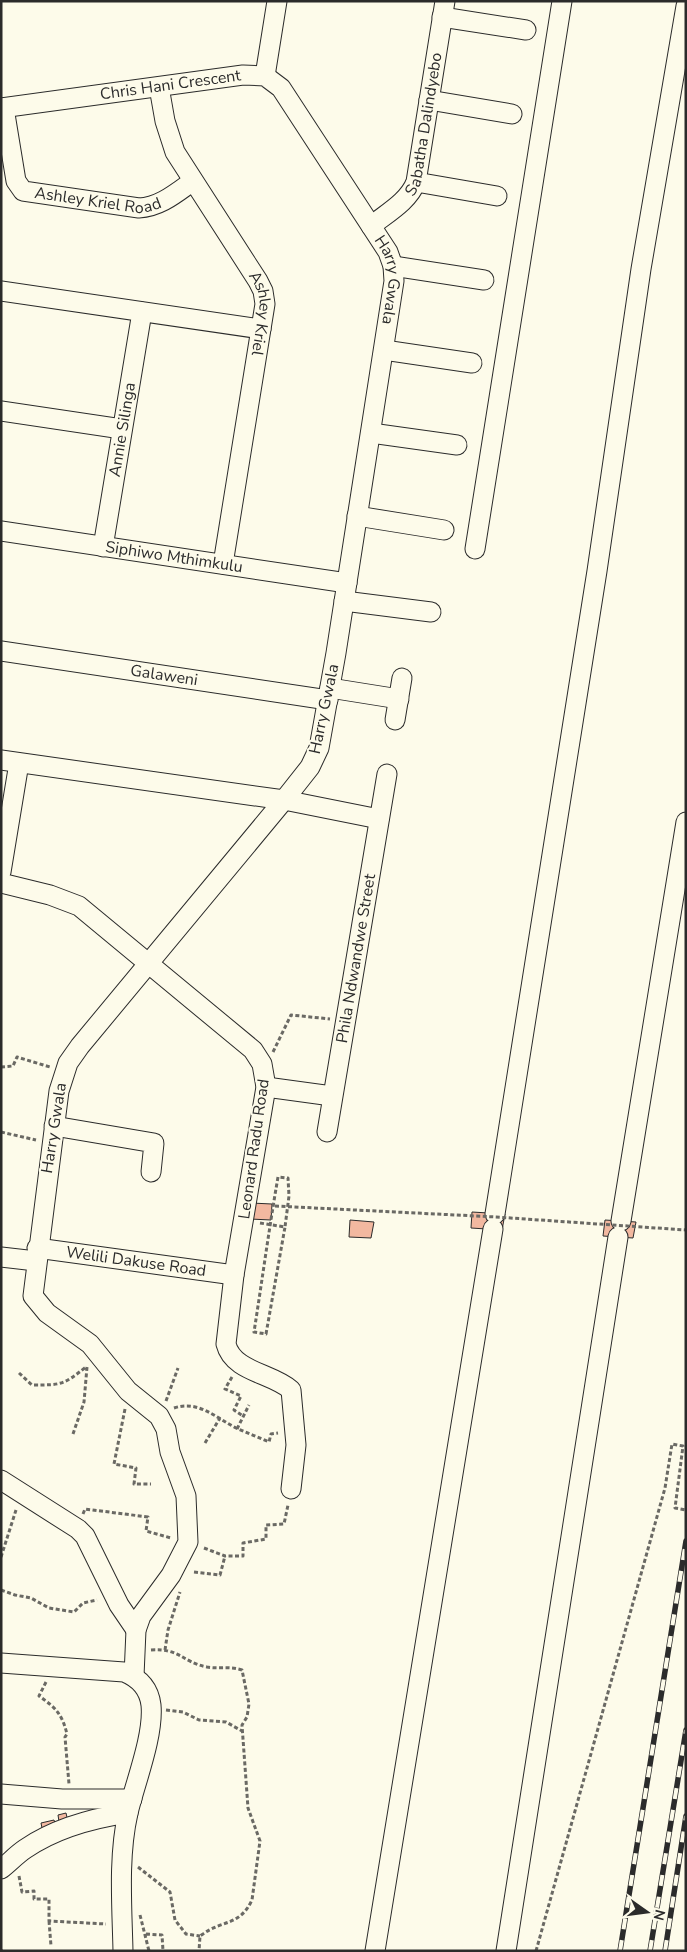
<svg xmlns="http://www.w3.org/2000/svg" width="687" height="1952" font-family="'Nunito Sans',sans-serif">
	<rect width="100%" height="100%" fill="#fdfbea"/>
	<!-- building -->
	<path fill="#f2b8a0" stroke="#2b2b2b" d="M251,1203L272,1204L271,1220L250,1219Z
		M472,1212L505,1214L502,1230L471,1228Z
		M350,1220L374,1222L371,1238L349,1237Z
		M605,1220L636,1222L633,1238L603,1236Z
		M66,1813L69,1826L60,1828L58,1815Z
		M54,1820L57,1830L43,1833L41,1823Z"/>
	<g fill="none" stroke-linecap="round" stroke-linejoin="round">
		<!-- minor casing -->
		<g stroke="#2b2b2b" stroke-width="21">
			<g id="minor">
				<path d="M442,17L526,30"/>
				<path d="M265,76L277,1"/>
				<path id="s1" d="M159,87L165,121L175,152L258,281L263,291L265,304L223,564"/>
				<path d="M429,100L512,114"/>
				<path id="s2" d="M1,108L243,75L265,76L281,88L388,252L393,266L394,281L336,653L319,748L310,767L284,800L80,1046L68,1063L59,1091L33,1296L47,1313L90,1344L128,1391L159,1416L166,1429L170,1452L186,1496L188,1542L171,1575L141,1616L136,1630L134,1676"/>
				<path id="s3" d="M4,108L16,181L23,191L139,208C160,207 176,193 193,181"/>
				<path d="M416,182L497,196"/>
				<path id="s4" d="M371,226C387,213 408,202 416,182L445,1"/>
				<path d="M393,266L484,280"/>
				<path d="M1,291L261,329"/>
				<path d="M384,350L472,363"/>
				<path d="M1,411L122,429"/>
				<path d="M371,433L457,445"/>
				<path d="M357,516L444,530"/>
				<path id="s5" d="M1,531L347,583"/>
				<path id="s6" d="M103,547L142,312"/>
				<path d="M475,549L562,1"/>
				<path d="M344,601L431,612"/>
				<path id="s7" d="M1,651L328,700"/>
				<path d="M330,688L399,699"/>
				<path d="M395,720L402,678"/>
				<path d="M1,760L284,800L379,819"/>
				<path d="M1,872L19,763"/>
				<path d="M1,883L50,895L79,906L253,1050L262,1064L266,1087L234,1275L226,1344C233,1372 272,1373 291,1390L296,1445L291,1489"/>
				<path d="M266,1087L332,1096"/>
				<path d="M54,1126L154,1143L151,1172"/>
				<path id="s8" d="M327,1132L387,774"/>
				<path d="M495,1214L597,571L641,269L686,6"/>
				<path d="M621,1221L686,822"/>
				<path id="s9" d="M37,1248L234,1275"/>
				<path d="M1,1257L36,1261"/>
				<path d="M1,1480L78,1529L85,1536L119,1605L136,1630"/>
				<path d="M1,1663L124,1672C139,1678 149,1688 151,1705C154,1736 135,1783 128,1813C118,1857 122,1906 123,1951"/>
				<path d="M1,1794L62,1799H132"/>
				<path d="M1,1869C9,1863 16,1855 25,1849C54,1829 94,1818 128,1813"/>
				<path d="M375,1951L493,1229"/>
				<path d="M506,1951L618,1237"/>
			</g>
		</g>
		<!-- path -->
		<path stroke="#6a6964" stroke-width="3" stroke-dasharray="4 2.5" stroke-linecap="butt" d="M273,1052L291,1015L330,1019
			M1,1067L13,1066L17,1057L50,1067
			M1,1132L36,1140
			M260,1223L285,1227L266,1334L254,1332C262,1281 269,1229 278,1177L288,1178L289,1196L285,1227
			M19,1373L32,1385C62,1385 63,1385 86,1367
			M232,1377L225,1389L241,1396L234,1410L243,1416
			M166,1401L178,1368
			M174,1408C198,1400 215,1417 236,1428C247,1433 258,1437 269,1442L271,1434L278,1433
			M125,1409L114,1464L136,1468L134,1484H151
			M237,1429L249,1405
			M73,1434L84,1402L87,1367
			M205,1443L220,1418
			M83,1514L85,1509L148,1517L146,1531L171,1538
			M204,1548L225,1556H243V1543L266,1539V1525L284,1524L288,1505
			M1,1557L16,1510
			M194,1572L220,1575L225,1556
			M1,1590L15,1595L31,1598L49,1608L74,1612L83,1603L97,1600
			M151,1650C180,1648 182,1662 207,1667C218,1669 230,1666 242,1670L249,1704L247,1717L242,1725L248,1808L260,1841L252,1900C240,1926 222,1920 203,1934L200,1936L199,1951
			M165,1650L168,1630L180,1592
			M46,1682L39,1696C56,1708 62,1714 67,1734L65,1737L69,1784
			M166,1710L183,1712L199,1720L226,1722L242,1731
			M138,1867L170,1892L175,1920L186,1934L200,1936
			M19,1876L22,1892L34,1891V1899H49V1921L106,1924
			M140,1915L149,1951
			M49,1921L51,1946
			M146,1934L162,1935L163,1951
			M1,1950L2,1951
			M536,1951L665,1488L672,1444L683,1446L675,1508L686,1510"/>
		<!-- minor -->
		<use href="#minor" stroke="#fdfbea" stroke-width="19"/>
		<!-- rail casing -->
		<g stroke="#2b2b2b" stroke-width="5.5">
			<path id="rail" d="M620,1951L686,1541
				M650,1951L686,1730
				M665,1951L686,1816"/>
		</g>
		<!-- rail -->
		<use href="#rail" stroke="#fdfbea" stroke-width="4" stroke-dasharray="11" stroke-linecap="butt"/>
		<!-- path-bridge -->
		<path stroke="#6a6964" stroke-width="3" stroke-dasharray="4 2.5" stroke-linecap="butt" d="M275,1206L496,1217L686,1230"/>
	</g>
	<g text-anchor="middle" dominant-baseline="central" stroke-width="4" stroke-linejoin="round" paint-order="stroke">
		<!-- street labels -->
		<g font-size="16" fill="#2b2b2b" stroke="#fdfbea">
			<text stroke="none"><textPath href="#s2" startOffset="171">Chris Hani Crescent</textPath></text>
			<text stroke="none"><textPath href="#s4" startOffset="122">Sabatha Dalindyebo</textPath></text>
			<text stroke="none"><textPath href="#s3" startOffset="162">Ashley Kriel Road</textPath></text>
			<text stroke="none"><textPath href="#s2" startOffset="510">Harry Gwala</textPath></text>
			<text stroke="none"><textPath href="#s1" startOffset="254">Ashley Kriel</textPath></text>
			<text stroke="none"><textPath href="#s6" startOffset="119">Annie Silinga</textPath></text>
			<text stroke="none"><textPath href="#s5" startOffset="175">Siphiwo Mthimkulu</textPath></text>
			<text stroke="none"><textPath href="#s7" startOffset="165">Galaweni</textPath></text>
			<text transform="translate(324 709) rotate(-78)">Harry Gwala</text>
			<text stroke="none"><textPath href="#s8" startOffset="176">Phila Ndwandwe Street</textPath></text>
			<text transform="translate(54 1128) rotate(-81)">Harry Gwala</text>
			<text transform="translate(254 1149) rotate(-82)">Leonard Radu Road</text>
			<text stroke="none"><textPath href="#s9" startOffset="100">Welili Dakuse Road</textPath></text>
		</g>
	</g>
	<!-- border -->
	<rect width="687" height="1952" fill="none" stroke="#2b2b2b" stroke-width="5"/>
	<!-- north arrow -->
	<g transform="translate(647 1912) rotate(104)" stroke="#fdfbea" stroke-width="4" paint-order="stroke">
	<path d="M0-4L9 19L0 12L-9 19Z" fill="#2b2b2b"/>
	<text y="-8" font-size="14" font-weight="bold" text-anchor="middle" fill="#2b2b2b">N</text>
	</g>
</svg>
